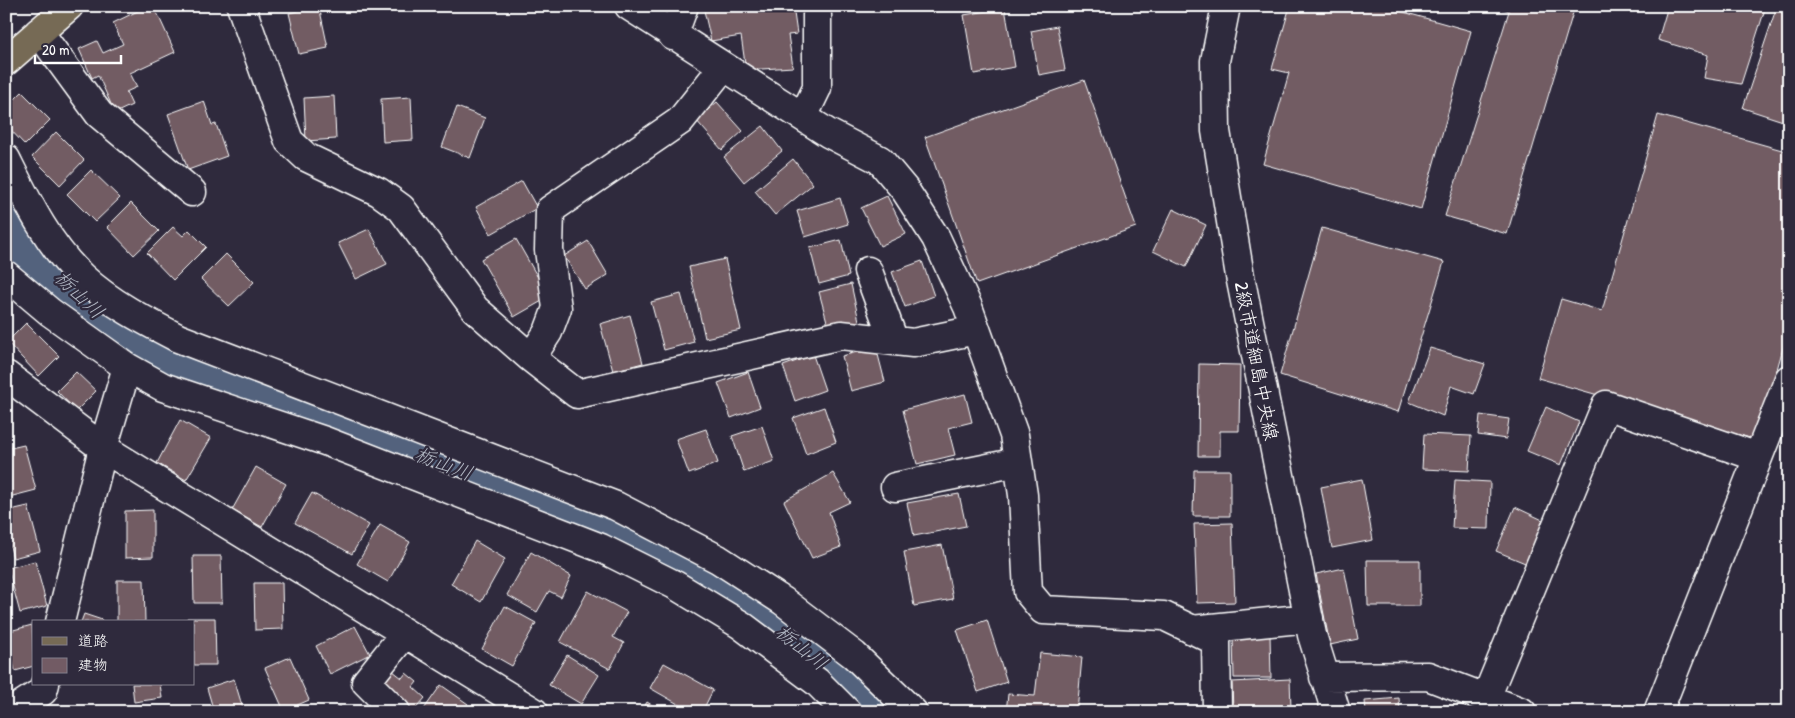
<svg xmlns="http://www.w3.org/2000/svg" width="1795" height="718" font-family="'Patrick Hand','Klee One',sans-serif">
	<rect width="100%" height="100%" fill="#2f2a3d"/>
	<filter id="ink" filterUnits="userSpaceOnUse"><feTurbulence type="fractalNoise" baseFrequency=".02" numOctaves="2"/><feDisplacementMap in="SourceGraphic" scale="10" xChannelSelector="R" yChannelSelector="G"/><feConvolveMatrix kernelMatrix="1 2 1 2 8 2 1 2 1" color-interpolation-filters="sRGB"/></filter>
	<g filter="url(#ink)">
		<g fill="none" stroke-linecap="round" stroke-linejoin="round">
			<!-- river -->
			<path stroke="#53627d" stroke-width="51" d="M6,222L116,329L243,386L613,528L747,603L873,702L881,712"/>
		</g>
		<!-- building -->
		<path fill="#725b64" stroke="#fff" d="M6,6H15L6,13Z
			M148,6H154L175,52L130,73L137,87L126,92L132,105L115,113L98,75L92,78L79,49L97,41L103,53L123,44L113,23Z
			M319,6L328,48L299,54L289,13Z
			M703,6H793L797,34L788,35L793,67L746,70L741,36L711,41Z
			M1290,6H1382L1471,31L1421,209L1263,164L1289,73L1272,69Z
			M1494,6H1575L1507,234L1445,216L1509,11Z
			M1668,6H1766L1741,84L1704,78L1708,55L1658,40Z
			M1777,6H1789V123L1743,108Z
			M1005,8L1015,67L974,74L964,15Z
			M1057,26L1065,70L1039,75L1031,31Z
			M1084,80L1136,227L977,284L925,137Z
			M22,92L50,120L25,145L6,125V108Z
			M334,96L336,139L306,141L304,98Z
			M411,97L413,140L383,142L381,99Z
			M204,101L212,125L216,124L227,156L188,170L168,114Z
			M717,102L743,131L722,150L696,120Z
			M457,107L485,118L470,158L442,147Z
			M1658,115L1789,152V327L1757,440L1538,378L1561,299L1602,311Z
			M763,126L782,151L744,182L724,157Z
			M56,132L84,160L60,185L32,157Z
			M793,159L813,184L775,215L755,191Z
			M91,170L120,198L95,222L67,194Z
			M522,181L537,208L491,234L476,207Z
			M887,196L906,234L880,246L861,208Z
			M840,198L848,224L805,237L797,211Z
			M131,203L159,231L134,255L107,227Z
			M1173,209L1206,225L1186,267L1153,251Z
			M173,227L183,236L189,230L206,247L173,280L147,253Z
			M1322,228L1444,262L1398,412L1280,375Z
			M369,229L387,264L356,279L338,243Z
			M516,239L549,297L514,317L481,259Z
			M841,240L849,276L819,284L810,248Z
			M588,241L608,275L585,289L564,256Z
			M226,254L254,282L229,306L201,279Z
			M725,259L741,330L705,338L689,267Z
			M922,261L934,296L905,307L892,272Z
			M851,284L859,321L829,329L819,292Z
			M681,294L694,342L664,350L651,302Z
			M630,315L643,363L613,371L600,324Z
			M26,323L59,356L39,376L7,342Z
			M876,347L885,382L851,391L842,356Z
			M1430,348L1485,364L1474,394L1451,386L1443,416L1409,402Z
			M813,355L825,390L795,401L783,366Z
			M1199,364L1240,365L1239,431H1220V456H1198Z
			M76,372L96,391L76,411L57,391Z
			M748,372L760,407L731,418L718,383Z
			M965,394L972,422L948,428L955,455L917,464L903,410Z
			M824,407L836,442L806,454L793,418Z
			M1546,407L1579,422L1561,465L1527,451Z
			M1480,415L1509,419L1506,439L1478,435Z
			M180,420L211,438L186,480L157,463Z
			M762,426L774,461L744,472L732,436Z
			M706,429L718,463L689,474L676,439Z
			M1424,434L1471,436L1469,471L1422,469Z
			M24,445L36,490L9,497L6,487V449Z
			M256,467L286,484L262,527L232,510Z
			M1194,470H1230V516H1193Z
			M833,473L850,502L829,512L841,547L812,558L784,501Z
			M1362,479L1373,540L1332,548L1321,487Z
			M1455,480L1490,482L1489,529L1452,528Z
			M312,493L369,525L352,554L295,523Z
			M959,494L966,526L914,536L907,503Z
			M28,506L40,551L13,558L6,531V511Z
			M1515,507L1547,522L1530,565L1496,551Z
			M153,510V557L125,558V511Z
			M1232,523L1235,602L1197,603L1194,524Z
			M380,525L410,542L388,582L357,564Z
			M475,541L505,559L481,602L451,584Z
			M942,545L953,599L914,606L904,552Z
			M531,552L571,576L561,597L549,591L537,612L507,595Z
			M193,556H221L222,603H194Z
			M1367,560H1420V606H1368Z
			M35,561L47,606L20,613L8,568Z
			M1344,568L1358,639L1330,645L1316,574Z
			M117,580H144L145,622H117Z
			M254,583H282L283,629L255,630Z
			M588,591L627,612L613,637L624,643L610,669L560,642Z
			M505,606L536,623L512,666L482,649Z
			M84,614L102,620V622H81Z
			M187,618H215L216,665H194V622H187Z
			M987,620L1007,682L978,692L957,630Z
			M32,625L34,666L15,671L6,632Z
			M355,626L370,654L330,674L316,646Z
			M1270,636L1271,678H1234L1233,637Z
			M1040,653L1082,657L1077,712H1006L1008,694L1035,696Z
			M567,655L599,675L581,704L549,685Z
			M290,657L309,700L284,711L265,668Z
			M664,663L713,690L702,712H692L650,688Z
			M388,667L402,678L406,673L417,682L413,687L425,698L413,712L376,682Z
			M234,679L244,712H214L207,688Z
			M1290,679L1291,709L1233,712L1232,682Z
			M132,684H160L162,698L134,702Z
			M441,685L468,704L463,712H422Z
			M1399,698L1400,712H1366L1365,701Z
			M647,702L663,712H641Z
			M340,706L344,712H331Z"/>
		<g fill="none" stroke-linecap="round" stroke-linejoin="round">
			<!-- minor casing -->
			<g stroke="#fff" stroke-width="31">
				<path id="minor" d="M241,6L289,141L306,157L379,192L401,208L475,309L531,358L577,394L841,335L913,343L976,330
					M629,6L828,133L880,160L905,190L936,238L968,307L1014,435L1023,495L1028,592L1043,610L1164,616L1216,641L1217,712
					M1226,6L1215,61L1216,131L1240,276L1312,635L1336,712
					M39,32L99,114L192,192
					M673,36L684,6
					M803,117L817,88V15
					M6,159C27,201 48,245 82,277C110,303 145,321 178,338L616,506L718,559L783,601L854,655L913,712
					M868,271L894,341
					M6,275L50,312L127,367L163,387L325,441L601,548L675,585L741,625L817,682L847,712
					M531,358L548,332L557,308L549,250L550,210L680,121L723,67
					M6,375L103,448L534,712
					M895,487L1018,462
					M60,622L103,448L127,367
					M1192,630L1309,618
					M1324,677L1428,676L1522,712
					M1486,698L1606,405L1758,457
					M11,712L43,691L45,684
					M396,712L366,682L405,633
					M1658,712L1789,379"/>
			</g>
			<!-- major casing -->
			<g stroke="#fff" stroke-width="31">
				<path id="major" d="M6,61L69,6"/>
			</g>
			<!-- minor -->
			<use href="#minor" stroke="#2f2a3d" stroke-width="28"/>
			<!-- major -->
			<use href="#major" stroke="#766a55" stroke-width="28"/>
		</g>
	</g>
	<g text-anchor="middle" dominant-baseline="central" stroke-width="4.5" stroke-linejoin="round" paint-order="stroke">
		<!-- street labels -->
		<g font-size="19" fill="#fff" stroke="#2f2a3d">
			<text transform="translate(1257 361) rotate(79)">2級市道細島中央線</text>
		</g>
		<!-- water labels -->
		<g font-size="20" font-style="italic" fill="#b2b8c4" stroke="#2f2a3d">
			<text transform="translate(80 294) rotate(44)">栃山川</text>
			<text transform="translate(444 463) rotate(21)">栃山川</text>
			<text transform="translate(802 647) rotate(39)">栃山川</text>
		</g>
	</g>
	<!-- margin -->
	<rect width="1795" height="718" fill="none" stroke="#2f2a3d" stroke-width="25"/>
	<rect x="12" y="12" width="1770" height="693" fill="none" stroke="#fff" stroke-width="2" filter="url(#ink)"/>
	<!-- legend -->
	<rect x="32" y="620" width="162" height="65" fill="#2f2a3d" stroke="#827f8b"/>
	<rect x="42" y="637" width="25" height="8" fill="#766a55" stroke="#827f8b"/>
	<text x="78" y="646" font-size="15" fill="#ffffff">道路</text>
	<rect x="42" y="658" width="25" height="15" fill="#725b64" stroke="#827f8b"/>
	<text x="78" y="670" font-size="15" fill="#ffffff">建物</text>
	<!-- scale -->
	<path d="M35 55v8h86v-8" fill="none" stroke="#ffffff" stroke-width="2.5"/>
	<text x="42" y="55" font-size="15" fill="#ffffff" stroke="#2f2a3d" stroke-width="4" paint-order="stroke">20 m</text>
</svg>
